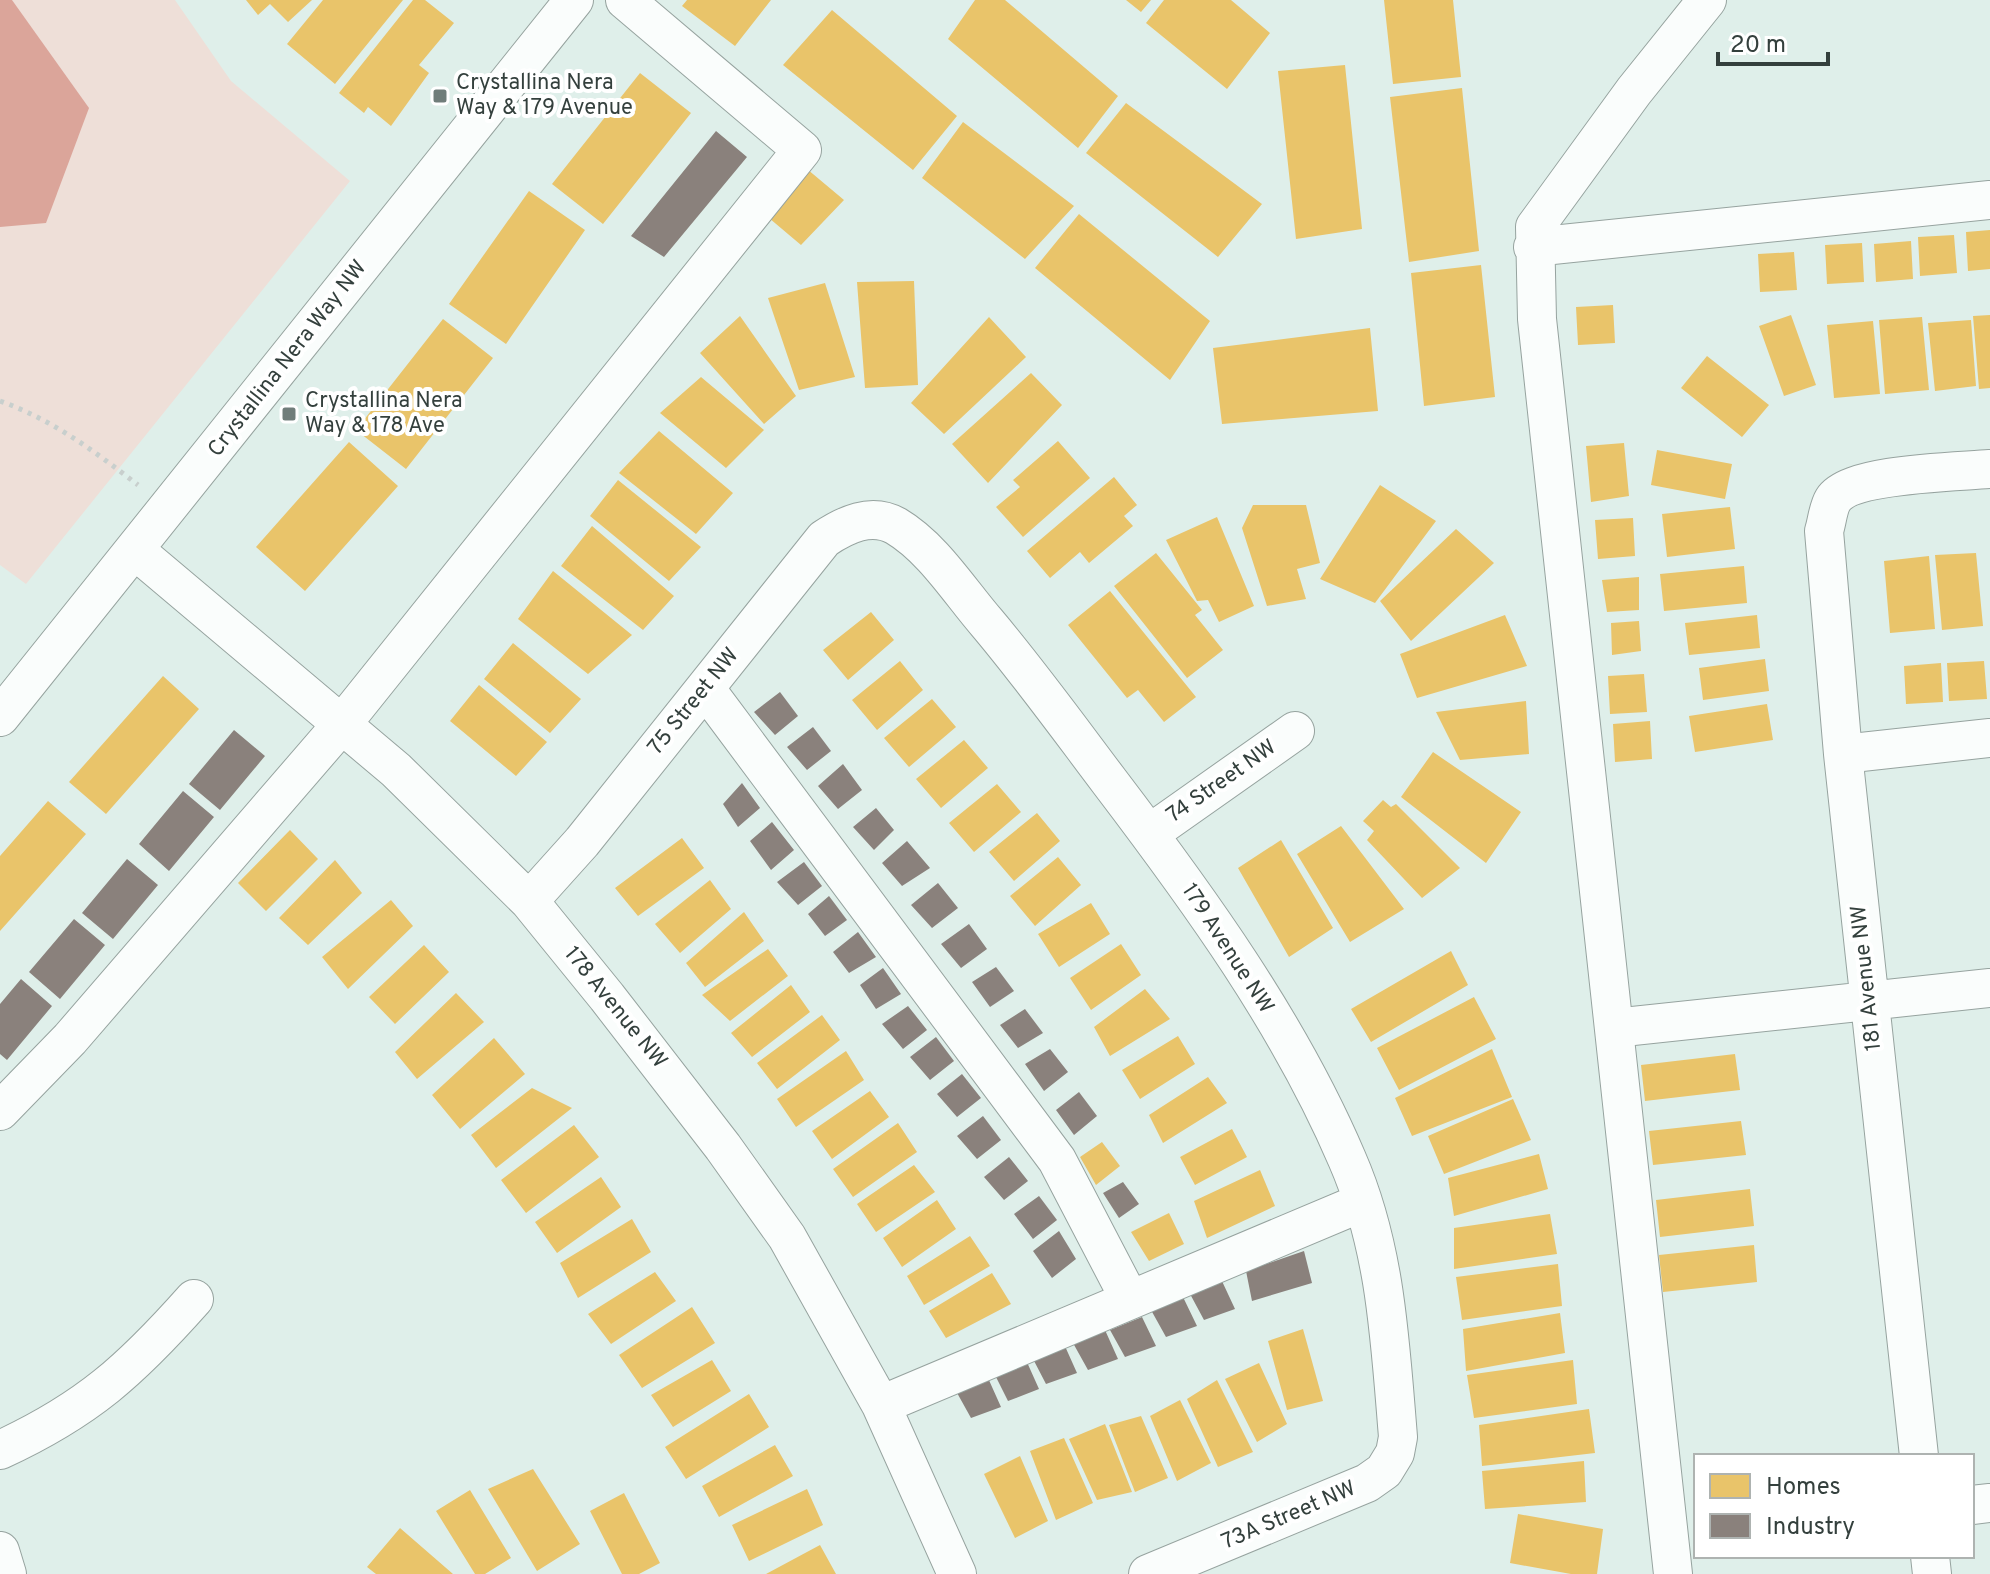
<svg xmlns="http://www.w3.org/2000/svg" width="1990" height="1574" font-family="Overpass,sans-serif">
	<rect width="100%" height="100%" fill="#dfefea"/>
	<!-- green -->
	<path fill="#eedfd8" d="M0,0H175L231,81L350,181L26,584L0,565Z"/>
	<!-- water -->
	<path fill="#dba59a" d="M0,0H12L89,108L46,223L0,227Z"/>
	<!-- homes -->
	<path fill="#e9c46a" d="M246,0H312L288,22L270,4L258,15Z
		M323,0H403L335,84L287,44Z
		M413,0H425L454,23L419,65L429,73L391,126L368,107L364,113L339,93Z
		M687,0H771L735,46L682,6Z
		M975,0H1005L1118,96L1078,148L948,39Z
		M1126,0H1151L1141,12Z
		M1164,0H1231L1270,33L1227,89L1146,23Z
		M1384,0H1453L1461,77L1393,84Z
		M832,10L957,116L913,170L783,65Z
		M1345,65L1362,229L1296,239L1278,71Z
		M640,73L691,113L603,224L552,184Z
		M1462,88L1479,251L1409,262L1390,97Z
		M1126,103L1262,204L1218,257L1086,153Z
		M963,122L1074,206L1025,259L922,178Z
		M807,169L844,200L801,245L769,218Z
		M529,191L585,230L506,344L449,304Z
		M1079,214L1210,321L1170,380L1035,268Z
		M1990,230V269L1968,271L1966,232Z
		M1954,235L1957,273L1920,276L1918,237Z
		M1911,241L1913,279L1876,282L1874,244Z
		M1862,243L1864,282L1827,284L1825,245Z
		M1794,252L1797,290L1760,292L1758,254Z
		M1481,265L1495,397L1424,406L1411,273Z
		M914,281L918,385L865,388L857,282Z
		M825,283L855,377L799,390L768,298Z
		M1613,305L1615,343L1578,345L1576,307Z
		M1791,315L1816,385L1784,396L1759,326Z
		M1990,315V388L1979,389L1973,316Z
		M740,316L796,396L764,424L700,353Z
		M989,317L1026,357L944,434L911,403Z
		M1922,317L1929,390L1885,394L1879,320Z
		M443,319L493,358L406,469L356,430Z
		M1971,320L1976,386L1935,391L1928,323Z
		M1873,321L1880,394L1834,398L1827,325Z
		M1370,328L1378,411L1222,424L1213,348Z
		M1707,356L1769,405L1742,437L1681,388Z
		M1031,373L1062,405L988,483L952,444Z
		M701,377L764,430L726,468L660,413Z
		M659,431L733,493L696,534L619,473Z
		M1058,441L1090,478L1023,537L996,507L1020,487L1013,480Z
		M349,442L398,486L305,591L256,547Z
		M1624,443L1629,496L1591,502L1586,446Z
		M1657,450L1732,464L1725,499L1651,485Z
		M1114,477L1137,505L1124,516L1133,526L1089,563L1080,552L1050,578L1027,551Z
		M618,480L701,547L669,581L590,516Z
		M1380,485L1436,521L1375,603L1320,579Z
		M1253,505H1306L1320,563L1297,569L1306,599L1267,606L1242,528Z
		M1730,507L1735,549L1667,557L1662,514Z
		M1217,517L1254,606L1219,622L1208,600L1197,601L1166,540Z
		M1633,518L1635,556L1598,559L1595,520Z
		M592,526L674,596L643,630L561,566Z
		M1456,529L1494,563L1411,641L1380,601Z
		M1156,553L1202,610L1195,615L1223,650L1187,678L1114,586Z
		M1976,553L1983,626L1942,630L1935,555Z
		M1929,556L1935,629L1890,633L1884,561Z
		M1744,566L1747,603L1664,611L1660,574Z
		M553,571L632,635L588,674L518,619Z
		M1639,577V610L1607,612L1602,580Z
		M1110,591L1196,697L1164,722L1138,690L1127,698L1068,625Z
		M871,612L894,640L848,680L823,650Z
		M1505,615L1527,666L1417,698L1400,654Z
		M1757,615L1760,648L1689,655L1685,623Z
		M1639,621L1641,651L1612,655L1611,623Z
		M513,643L581,699L550,733L484,679Z
		M1765,659L1769,691L1703,700L1699,668Z
		M900,661L923,690L877,730L852,700Z
		M1984,661L1987,699L1949,701L1947,663Z
		M1941,663L1943,702L1906,704L1904,666Z
		M1644,674L1647,712L1610,714L1608,676Z
		M163,676L199,709L106,814L69,782Z
		M479,685L547,742L516,776L450,721Z
		M932,699L956,727L909,767L884,738Z
		M1526,701L1529,754L1460,760L1436,712Z
		M1767,704L1773,740L1695,752L1689,716Z
		M1650,721L1652,759L1615,762L1613,724Z
		M964,740L988,768L941,808L916,779Z
		M1433,752L1521,812L1486,863L1401,797Z
		M997,784L1021,812L974,852L949,823Z
		M1383,800L1391,807L1396,804L1460,868L1422,898L1367,840L1374,831L1363,821Z
		M48,801L86,834L0,931V856Z
		M1037,813L1060,841L1014,881L989,852Z
		M1341,826L1404,909L1350,942L1297,854Z
		M290,830L318,859L266,911L238,883Z
		M682,838L704,868L638,916L615,888Z
		M1281,840L1333,928L1289,957L1238,868Z
		M1058,857L1081,885L1035,926L1010,896Z
		M335,860L362,893L308,945L279,918Z
		M710,880L731,909L680,953L655,924Z
		M391,900L413,926L348,989L322,957Z
		M1091,903L1110,934L1059,967L1038,934Z
		M744,912L764,941L705,987L686,963Z
		M1121,944L1141,975L1091,1010L1070,978Z
		M424,945L449,972L395,1024L369,997Z
		M768,949L788,976L730,1021L702,995Z
		M1451,951L1468,985L1371,1042L1351,1009Z
		M791,985L810,1012L752,1057L731,1033Z
		M1145,989L1170,1019L1110,1056L1094,1027Z
		M456,993L484,1022L417,1079L395,1052Z
		M1474,997L1496,1039L1399,1090L1377,1048Z
		M822,1015L840,1040L777,1089L757,1063Z
		M1178,1036L1195,1064L1140,1099L1122,1070Z
		M494,1038L525,1074L460,1129L432,1095Z
		M1492,1049L1512,1097L1412,1136L1395,1098Z
		M846,1051L864,1080L796,1127L777,1099Z
		M1735,1054L1740,1090L1645,1101L1641,1065Z
		M1208,1077L1227,1103L1163,1143L1149,1115Z
		M532,1088L572,1108L496,1168L471,1135Z
		M870,1091L889,1117L832,1159L812,1131Z
		M1513,1099L1531,1140L1444,1174L1428,1136Z
		M1741,1121L1746,1155L1653,1165L1649,1131Z
		M898,1123L917,1152L853,1197L833,1169Z
		M574,1125L599,1157L526,1213L501,1180Z
		M1232,1129L1247,1157L1195,1185L1180,1157Z
		M1102,1142L1120,1166L1096,1185L1080,1157Z
		M1539,1154L1548,1189L1454,1216L1448,1178Z
		M914,1165L935,1192L876,1232L857,1204Z
		M1260,1170L1275,1206L1207,1238L1194,1201Z
		M601,1177L621,1207L557,1253L535,1222Z
		M1750,1189L1754,1226L1660,1237L1656,1200Z
		M937,1200L956,1229L902,1267L883,1238Z
		M1169,1213L1184,1244L1149,1261L1131,1232Z
		M1550,1214L1557,1254L1454,1269V1228Z
		M632,1219L651,1252L578,1298L560,1263Z
		M970,1236L990,1266L924,1305L907,1276Z
		M1754,1245L1757,1282L1663,1292L1659,1255Z
		M1558,1264L1562,1306L1462,1320L1456,1277Z
		M655,1272L676,1301L611,1344L588,1314Z
		M992,1273L1011,1304L946,1338L929,1311Z
		M692,1307L715,1343L642,1388L619,1355Z
		M1560,1313L1565,1353L1466,1371L1463,1329Z
		M1303,1329L1323,1401L1287,1410L1268,1341Z
		M712,1360L731,1391L673,1427L651,1395Z
		M1573,1360L1577,1404L1474,1418L1467,1375Z
		M1259,1363L1287,1424L1257,1442L1225,1379Z
		M1217,1380L1253,1452L1218,1467L1187,1399Z
		M749,1394L769,1427L686,1479L665,1447Z
		M1180,1400L1211,1463L1177,1481L1150,1416Z
		M1589,1409L1595,1453L1482,1466L1479,1425Z
		M1141,1416L1168,1478L1135,1492L1109,1425Z
		M1105,1424L1132,1492L1097,1500L1069,1439Z
		M1064,1438L1093,1503L1056,1520L1030,1451Z
		M775,1445L793,1476L719,1517L702,1486Z
		M1020,1456L1048,1521L1015,1538L984,1474Z
		M1584,1461L1586,1502L1485,1509L1482,1471Z
		M533,1469L580,1544L537,1571L488,1489Z
		M807,1489L823,1525L749,1561L732,1525Z
		M470,1490L511,1558L485,1574H475L436,1511Z
		M624,1493L660,1563L639,1574H622L590,1511Z
		M1518,1514L1603,1529L1597,1574H1571L1510,1563Z
		M400,1528L453,1574H376L367,1567Z
		M820,1545L836,1574H766Z"/>
	<!-- industry -->
	<path fill="#8a817c" d="M716,131L747,157L664,257L631,236Z
		M780,692L798,716L775,735L754,712Z
		M813,727L831,751L807,770L787,747Z
		M234,730L265,756L220,810L189,784Z
		M843,764L862,790L838,809L818,786Z
		M742,783L760,808L738,827L723,804Z
		M183,791L214,817L169,871L139,844Z
		M876,808L894,830L874,850L853,827Z
		M772,822L794,850L771,870L750,841Z
		M907,841L930,868L902,886L882,863Z
		M127,859L158,885L113,939L82,913Z
		M804,862L822,886L798,905L777,882Z
		M938,883L958,908L932,928L911,905Z
		M829,896L847,920L825,936L808,914Z
		M74,919L105,945L60,999L29,972Z
		M969,924L987,949L961,968L941,944Z
		M858,932L876,957L849,973L833,952Z
		M996,967L1014,991L990,1007L972,982Z
		M883,968L901,994L876,1009L860,985Z
		M21,979L52,1006L7,1060L0,1054V1004Z
		M908,1006L927,1030L903,1049L882,1024Z
		M1025,1009L1043,1033L1018,1048L1000,1025Z
		M936,1037L954,1061L930,1080L910,1057Z
		M1050,1049L1068,1072L1044,1091L1025,1064Z
		M962,1074L981,1098L957,1117L937,1094Z
		M1079,1092L1097,1116L1074,1135L1056,1110Z
		M983,1116L1001,1140L977,1159L957,1136Z
		M1009,1157L1028,1181L1004,1200L984,1177Z
		M1123,1182L1139,1204L1119,1218L1103,1193Z
		M1039,1196L1057,1220L1033,1239L1014,1214Z
		M1059,1231L1076,1259L1052,1278L1033,1251Z
		M1304,1251L1312,1283L1252,1301L1246,1271Z
		M1221,1279L1235,1309L1204,1320L1189,1292Z
		M1183,1297L1197,1326L1166,1337L1151,1310Z
		M1142,1317L1156,1346L1125,1357L1110,1330Z
		M1105,1330L1118,1359L1088,1370L1073,1343Z
		M1064,1344L1077,1373L1046,1384L1032,1357Z
		M1026,1360L1039,1389L1008,1401L994,1373Z
		M988,1378L1001,1407L971,1418L956,1391Z"/>
	<g fill="none" stroke-linecap="round" stroke-linejoin="round">
		<!-- minor casing -->
		<g stroke="#96a39f" stroke-width="40">
			<path id="minor" d="M1533,247L1990,200
				M136,551L396,770L529,901L607,997L723,1147L787,1237L881,1405L957,1574
				M705,688L1057,1160L1129,1298
				M0,717L574,0
				M1843,754L1990,738
				M1149,834L1295,731
				M529,901L582,842L824,539C845,525 871,512 896,526C933,548 960,592 987,623C1030,674 1069,728 1109,781C1198,898 1289,1023 1347,1159C1386,1248 1390,1341 1398,1437L1395,1453L1384,1471L1367,1483L1148,1574
				M1614,1028L1990,988
				M0,1111L70,1039L342,724L802,150L625,0
				M881,1405L1363,1202
				M0,1450C87,1410 131,1370 194,1299
				M1919,1456L1843,754L1824,531C1827,522 1828,508 1833,500C1850,473 1958,472 1990,469
				M1972,1505L1990,1503
				M0,1551L7,1574
				M1930,1556L1932,1574
				M1673,1574L1537,319L1535,227L1634,91L1707,0"/>
		</g>
		<!-- path -->
		<path stroke="#c8cfcd" stroke-width="5" stroke-dasharray="4 6" stroke-linecap="butt" d="M0,401C53,420 94,451 138,485"/>
		<!-- minor -->
		<use href="#minor" stroke="#fafdfc" stroke-width="38"/>
	</g>
	<!-- markers -->
	<g fill="#707d7a" stroke="#fff" stroke-width="3">
		<rect x="432" y="88" width="16" height="16" rx="4"/>
		<rect x="281" y="406" width="16" height="16" rx="4"/>
	</g>
	<g text-anchor="middle" dominant-baseline="central" stroke-width="8" stroke-linejoin="round" paint-order="stroke">
		<!-- poi labels -->
		<g font-size="22" fill="#34403d" stroke="#fff" text-anchor="start">
			<text x="456" y="83">Crystallina Nera<tspan x="456" dy="25">Way &amp; 179 Avenue</tspan></text>
			<text x="305" y="401">Crystallina Nera<tspan x="305" dy="25">Way &amp; 178 Ave</tspan></text>
		</g>
		<!-- street labels -->
		<g font-size="22" fill="#34403d" stroke="#fff">
			<text transform="translate(288 359) rotate(-52)">Crystallina Nera Way NW</text>
			<text transform="translate(694 702) rotate(-51)">75 Street NW</text>
			<text transform="translate(1222 782) rotate(-35)">74 Street NW</text>
			<text transform="translate(1227 949) rotate(57)">179 Avenue NW</text>
			<text transform="translate(1867 978) rotate(-96)">181 Avenue NW</text>
			<text transform="translate(615 1008) rotate(51)">178 Avenue NW</text>
			<text transform="translate(1289 1516) rotate(-23)">73A Street NW</text>
		</g>
	</g>
	<!-- legend -->
	<rect x="1694" y="1454" width="280" height="104" fill="#ffffff" stroke="#aeb3b1" stroke-width="2"/>
	<rect x="1710" y="1474" width="40" height="24" fill="#e9c46a" stroke="#aeb3b1" stroke-width="2"/>
	<text x="1766" y="1494" font-size="24" fill="#34403d">Homes</text>
	<rect x="1710" y="1514" width="40" height="24" fill="#8a817c" stroke="#aeb3b1" stroke-width="2"/>
	<text x="1766" y="1534" font-size="24" fill="#34403d">Industry</text>
	<!-- scale -->
	<path d="M1718 52v12h110v-12" fill="none" stroke="#34403d" stroke-width="4"/>
	<text x="1730" y="52" font-size="24" fill="#34403d" stroke="#ffffff" stroke-width="6" paint-order="stroke">20 m</text>
</svg>
